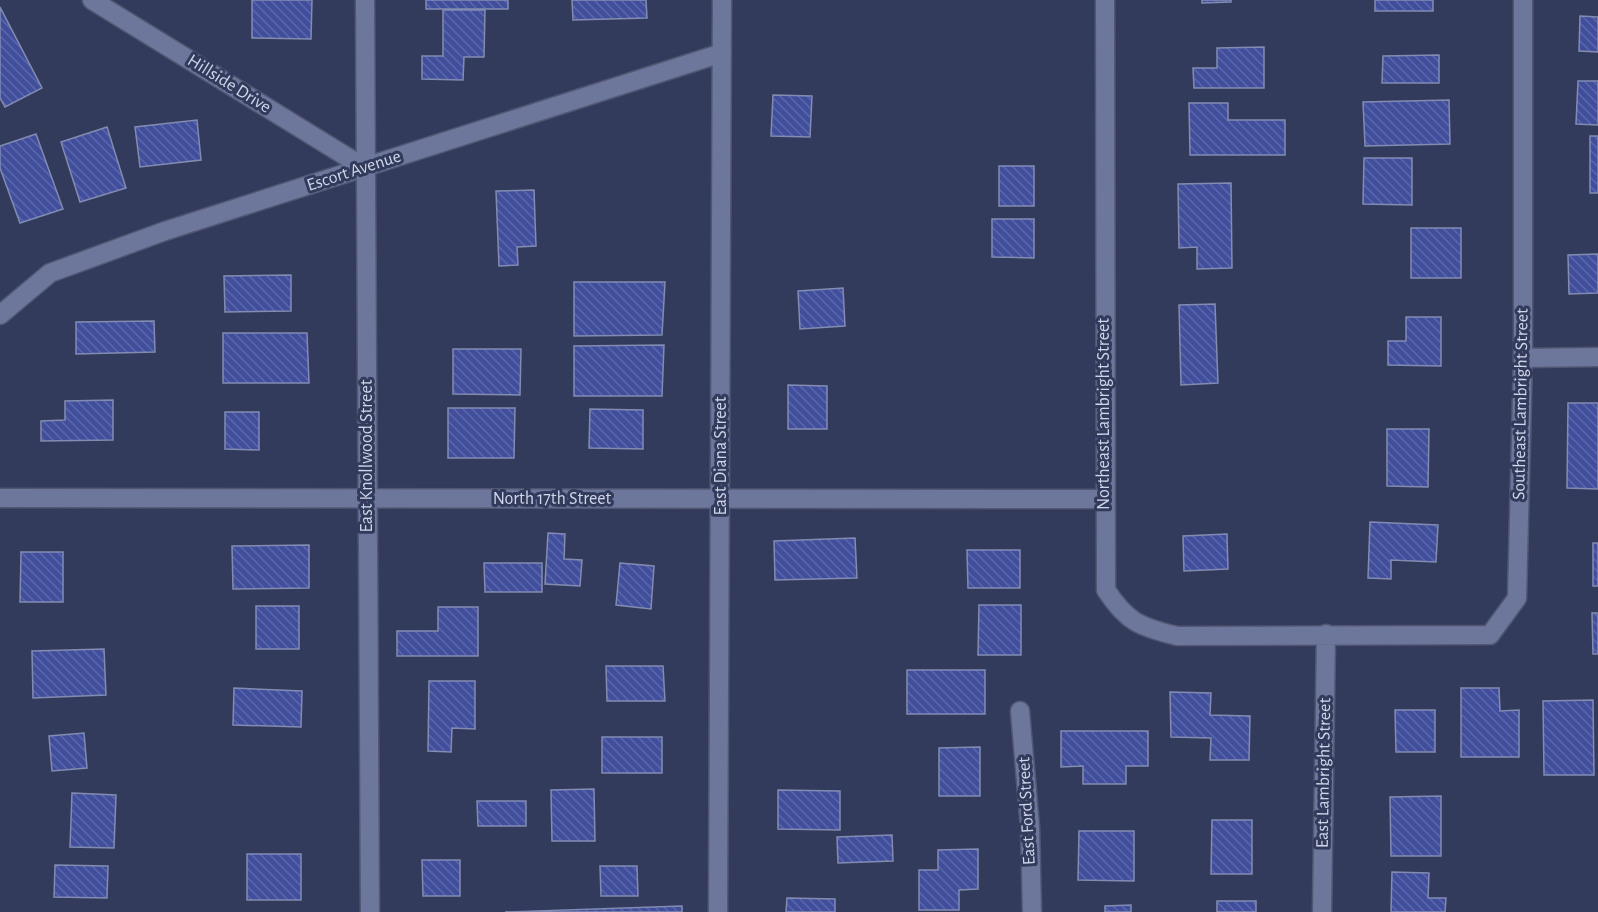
<svg xmlns="http://www.w3.org/2000/svg" width="1598" height="912" font-family="'Alegreya Sans',sans-serif">
	<defs>
		<pattern id="building-back-hatch" width="6" height="6" patternUnits="userSpaceOnUse" patternTransform="scale(1.5)"><rect width="6" height="6" fill="#414e9c"/><path d="M-1 5l2 2M0 0l6 6M5-1l2 2" fill="none" stroke="#5b67aa"/></pattern>
	</defs>
	<rect width="100%" height="100%" fill="#333b5c"/>
	<!-- building -->
	<path fill="url(#building-back-hatch)" stroke="#828cb2" stroke-width="1.5" d="M252,0H312L311,39L252,38Z
		M426,0H508V9H426Z
		M572,0H646L647,18L573,20Z
		M1202,0H1231V2L1202,3Z
		M1375,0H1433V11H1375Z
		M0,7L42,88L5,107L0,98Z
		M443,10H485L484,57H464L463,80L422,79V56H443Z
		M1580,16L1598,17V52L1579,51Z
		M1264,47V88H1194L1193,68H1217V48Z
		M1439,55V83H1382L1383,56Z
		M1578,81H1598V125L1576,124Z
		M773,95L812,96L810,137L771,136Z
		M1449,100L1450,144L1365,146L1363,102Z
		M1189,103H1228V120H1285V155H1190Z
		M197,120L201,160L140,167L135,127Z
		M107,127L126,188L80,202L61,142Z
		M36,134L63,209L20,223L0,168V146Z
		M1590,136H1598V193H1590Z
		M1364,158H1412V205L1363,204Z
		M999,166H1034V206H999Z
		M1231,183L1232,268L1197,269V247L1179,248L1178,184Z
		M534,190L536,246L517,247L518,265L499,266L496,191Z
		M992,219H1034V258L992,257Z
		M1411,228H1461V278H1411Z
		M1598,254V293L1569,294L1568,255Z
		M291,275V311L225,312L224,276Z
		M574,282H665L662,335L574,336Z
		M843,288L845,326L800,329L798,291Z
		M1215,304L1218,383L1181,385L1179,305Z
		M1406,317H1441V366L1388,365V341H1406Z
		M154,321L155,352L76,354V322Z
		M223,333H307L309,383H223Z
		M664,345L662,396H574V346Z
		M453,349H521L520,395L453,394Z
		M788,385L827,386V429H788Z
		M113,400V440L41,441V421L65,420V401Z
		M1568,403H1598V489L1567,488Z
		M448,408H515L514,458H448Z
		M590,409L643,410V449L589,448Z
		M225,412H259V450L225,449Z
		M1387,429H1429L1428,487L1387,486Z
		M1370,522L1438,525L1436,562L1391,560V579L1368,578Z
		M548,533L565,534L564,559L582,560L580,586L545,584Z
		M1227,534L1228,569L1184,571L1183,536Z
		M855,538L857,578L775,580L774,541Z
		M1593,543H1598V586H1593Z
		M309,545V588L233,589L232,546Z
		M967,550H1020V588H968Z
		M21,552H63V602H20Z
		M484,563H542V592H485Z
		M620,563L654,566L651,609L616,605Z
		M979,605H1021V655H978Z
		M256,606H299V649H256Z
		M438,607H478V656H397V631H438Z
		M1592,613H1598V654H1593Z
		M104,649L106,695L33,698L32,651Z
		M606,666H663L665,701H607Z
		M907,670H985V714H907Z
		M429,681H475V729L452,728L451,752L428,751Z
		M234,688L302,691L301,727L233,725Z
		M1461,688H1499L1500,711L1519,710V757H1461Z
		M1170,692L1211,693L1210,715L1250,716L1249,760H1210L1211,738L1171,737Z
		M1593,700L1594,775H1544L1543,701Z
		M1395,710H1435V752H1396Z
		M1061,731H1148V766H1126V784H1083V766L1061,767Z
		M84,733L87,768L52,771L49,736Z
		M602,737H662V773H602Z
		M980,747V796H939V748Z
		M594,789L595,841H552L551,790Z
		M778,790L840,791V830L778,829Z
		M72,793L116,795L114,848L70,847Z
		M1441,796V856H1391L1390,797Z
		M477,801H526V826H478Z
		M1212,820H1252V874H1211Z
		M1079,831H1134V881L1078,880Z
		M892,835L893,861L838,863L837,837Z
		M978,849V889L959,890V910H919V870H938V850Z
		M247,854H301V900H247Z
		M422,860H460V896H423Z
		M55,865L108,866L107,898L54,897Z
		M600,866H637L638,896H601Z
		M1392,872L1429,873L1428,898H1446L1445,912H1391Z
		M787,898L835,899V912H786Z
		M1217,901H1256V912H1217Z
		M1131,905V912H1105V906Z
		M682,906V912H505Z"/>
	<g fill="none" stroke-linecap="round" stroke-linejoin="round">
		<!-- street casing -->
		<g stroke="#515773" stroke-width="21">
			<path id="street" d="M92,0L365,168
				M365,0L370,912
				M1105,0L1106,590C1127,622 1140,627 1177,636L1490,635L1517,598L1523,358V0
				M0,315L50,273L165,231L722,53
				M1523,358L1598,357
				M0,498L1104,499
				M1020,711L1030,827L1032,912
				M718,912L722,0
				M1322,912L1326,634"/>
		</g>
		<!-- street -->
		<use href="#street" stroke="#6d769b" stroke-width="18"/>
	</g>
	<g text-anchor="middle" dominant-baseline="central" stroke-width="6" stroke-linejoin="round" paint-order="stroke">
		<!-- street labels -->
		<g font-size="18" fill="#d0d6ea" stroke="#333b5c">
			<text transform="translate(229 84) rotate(32)">Hillside Drive</text>
			<text transform="translate(354 171) rotate(-18)">Escort Avenue</text>
			<text transform="translate(1521 404) rotate(-89)">Southeast Lambright Street</text>
			<text transform="translate(1104 414) rotate(-90)">Northeast Lambright Street</text>
			<text transform="translate(367 456) rotate(-90)">East Knollwood Street</text>
			<text transform="translate(721 456) rotate(-90)">East Diana Street</text>
			<text x="552" y="499">North 17th Street</text>
			<text transform="translate(1324 773) rotate(-89)">East Lambright Street</text>
			<text transform="translate(1027 811) rotate(-93)">East Ford Street</text>
		</g>
	</g>
</svg>
